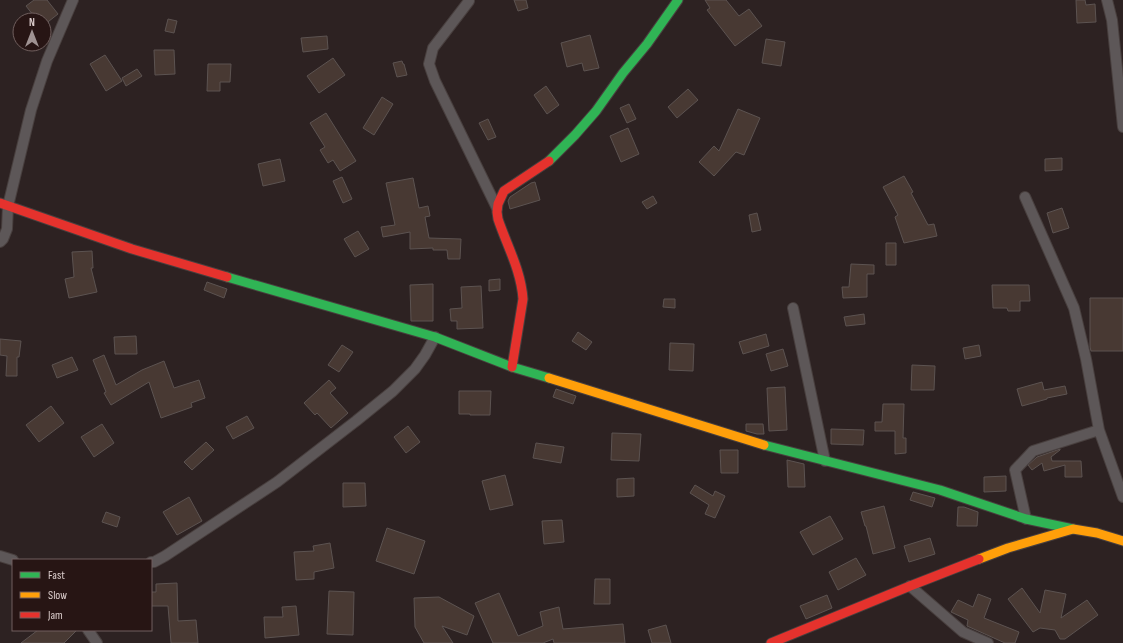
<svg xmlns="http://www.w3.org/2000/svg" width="1123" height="643" font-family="'Sofia Sans Condensed',sans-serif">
	<rect width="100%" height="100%" fill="#2d2222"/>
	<!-- building -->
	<path fill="#483933" stroke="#5c5351" d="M34,0H47L58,14L44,25V20H37L26,6Z
		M514,0H526L528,8L518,11Z
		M705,0H726L739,16L749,9L762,26L735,46L707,10L710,8Z
		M1076,0H1085L1086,5L1095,4L1096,22L1077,23Z
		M168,19L177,21L174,33L165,31Z
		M590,35L599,68L584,71L582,63L567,67L561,43Z
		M327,36L328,49L303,52L301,38Z
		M766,39L785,42L781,66L762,63Z
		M154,50H174L175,74L155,75Z
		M105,55L122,81L106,91L90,64Z
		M333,58L345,75L319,93L307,76Z
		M402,61L403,64H404L407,75L397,77L393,63Z
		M208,64H231L230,82H220V91H207Z
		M137,69L142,76L126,86L122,78Z
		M546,86L559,105L547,114L534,95Z
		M688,89L698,100L677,118L668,107Z
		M382,97L393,104L374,135L363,128Z
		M629,104L636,119L627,123L620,108Z
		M738,109L760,118L744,155L736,152L714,176L699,162L714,146L719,151Z
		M326,113L356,161L340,171L333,160L328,163L320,150L325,147L310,123Z
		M488,119L496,137L488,140L479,123Z
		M628,128L639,154L621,162L610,136Z
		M1062,158V170L1045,171V159Z
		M280,159L285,181L263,186L258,164Z
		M904,176L913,192L911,193L928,225L934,224L937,236L904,243L895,217L898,215L883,187Z
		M342,177L352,199L343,203L333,181Z
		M413,178L419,208L428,206L430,216L425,217L429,238L461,239L460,259H448L447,250H433V248L410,249V232L383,237L381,227L395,225L386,183Z
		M535,182L540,200L510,209L508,201L510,197L531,183Z
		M653,196L657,203L647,209L642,202Z
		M1062,208L1069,228L1053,233L1047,213Z
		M757,213L761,230L752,232L749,215Z
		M358,231L369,249L355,257L344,239Z
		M886,243H896V265H886Z
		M92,251L93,268H91L97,292L69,298L65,279L74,277L72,252Z
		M851,264L874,265V274H867V297L843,298L842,287H849Z
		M500,279V290L489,291V280Z
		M207,282L227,289L224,298L204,290Z
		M433,284V321H411L410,285Z
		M992,285H1029L1030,301H1020V311H1008L1007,308H993Z
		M481,286L483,328L457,329V321H451L450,309L462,308L461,287Z
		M1090,298H1123V351H1091L1090,347Z
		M664,299H675V308L663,307Z
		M864,314L865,324L846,326L844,317Z
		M578,332L592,342L586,350L572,341Z
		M766,334L769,346L743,354L739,342Z
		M136,336L137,354H115L114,337Z
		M0,339L21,341L19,357H17V376H6L7,356L0,355Z
		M670,343L694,344L693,371L669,370Z
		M342,345L353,352L339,372L328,365Z
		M979,345L981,356L965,359L963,348Z
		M783,349L788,366L771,371L766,354Z
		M104,355L116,385L142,370L164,361L174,388L199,380L205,398L191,403L192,407L161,418L149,382L111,405L104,393L106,392L93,360Z
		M72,357L78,370L57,378L52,365Z
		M912,365L935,366L934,390H911Z
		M329,380L336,388L330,393L348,413L331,428L317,413L315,415L304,403Z
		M1042,382L1044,390L1065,386L1067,394L1047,398V399L1022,406L1017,389Z
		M785,387L787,430L769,431L767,388Z
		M556,389L576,396L573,404L553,397Z
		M459,391H491L490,415H470V414H459Z
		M883,404H904L903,438H906V453L895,454V431H875V422H882Z
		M51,406L64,423L39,442L26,425Z
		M247,416L254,428L233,439L226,427Z
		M102,424L114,443L94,457L81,437Z
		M746,424H763L764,434H757L746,431Z
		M408,426L420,442L406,453L394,437Z
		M831,429L864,430L863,445L831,444Z
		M612,433L641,434L639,461L611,460Z
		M206,442L214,450L192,470L184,462Z
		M536,443L564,447L561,463L533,458Z
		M1060,449V450L1051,457L1052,461H1081L1082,477H1065V465L1044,471L1042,463L1032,470L1028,465L1037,457Z
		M720,450H738V473H721Z
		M787,460L804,464L805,487H788Z
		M505,475L513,505L490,510L482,481Z
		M1006,476V491L984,492V477Z
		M634,478V496L617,497V479Z
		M343,483H365L366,506L343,507Z
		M695,485L713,496L715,491L725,496L715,518L705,514L709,505L690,493Z
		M913,492L935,498L932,507L910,500Z
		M189,497L202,521L177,535L163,512Z
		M884,506L895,548L873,554L866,526H865L861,512Z
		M958,507H964L978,512L977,526H957Z
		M106,512L120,517L117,527L102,522Z
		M830,516L843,539L813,555L800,532Z
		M562,520L564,542L544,544L542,521Z
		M387,528L425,541L414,574L376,561Z
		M930,538L935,554L909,562L904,546Z
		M330,543L334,568L314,572V579L296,580L294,552L314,551L313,546Z
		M856,558L866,575L838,590L829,572Z
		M595,579H610V604H594Z
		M177,583L178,621L196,620L198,643H171L168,606H151V592H156V584Z
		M1022,588L1040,613L1045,590L1066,594L1061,618L1087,600L1098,615L1065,639H1060L1055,630L1040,628L1033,632L1008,599Z
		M329,591L354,592L353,635L327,634Z
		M499,593L518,636L543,626L540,612L559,607L563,629L623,624L625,643H554L553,639L543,643H493L475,603Z
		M978,594L991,599L984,618L1019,632L1015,643H1005L967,626L968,620L951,612L958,600L973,607Z
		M827,595L832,608L806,619L800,606Z
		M439,597L474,616L467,635L442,626L453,643H424L415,627L414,598Z
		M296,606L299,635L265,638L264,617H283L282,607Z
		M666,625L671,643H652L648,630Z
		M38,630H77L64,643H21Z"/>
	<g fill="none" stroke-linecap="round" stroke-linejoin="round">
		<!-- street casing -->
		<g stroke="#483f3e" stroke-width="12">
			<path id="street" d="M1107,0L1112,20L1123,127
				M469,1L433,48L429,64L435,81L497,208
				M1025,197L1074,308L1086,359L1099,430L1123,497
				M0,242L3,239L7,229L8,206L31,110L47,61L73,0
				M793,308L825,461
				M1026,519L1015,470L1033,451L1099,430
				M0,556L13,560
				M151,562H154L165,556L209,527L277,482L356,421L393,391L415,369L425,355L435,337
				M910,586L963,632L988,643
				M88,630L97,643"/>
		</g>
		<!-- fast casing -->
		<g stroke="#483f3e" stroke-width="11">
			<path id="fast" d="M549,161L575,135L596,111L623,73L647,44L678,0
				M227,277L435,337L512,367L549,378
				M764,445L940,490L1026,519L1073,529"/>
		</g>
		<!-- slow casing -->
		<g stroke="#483f3e" stroke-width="11">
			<path id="slow" d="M549,378L764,445
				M979,559L1008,548L1073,529L1097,533L1123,541"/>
		</g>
		<!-- jam casing -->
		<g stroke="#483f3e" stroke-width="11">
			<path id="jam" d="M0,203L132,249L227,277
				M512,367L523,299C521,270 507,246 498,219L497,212L498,204L504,191L549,161
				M771,643L910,586L979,559"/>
		</g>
		<!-- street -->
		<use href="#street" stroke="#5d5758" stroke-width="10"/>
		<!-- fast -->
		<use href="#fast" stroke="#30b455" stroke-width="9"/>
		<!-- slow -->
		<use href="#slow" stroke="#ff9f0a" stroke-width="9"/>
		<!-- jam -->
		<use href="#jam" stroke="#e5322d" stroke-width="9"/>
	</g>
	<!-- legend -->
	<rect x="12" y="559" width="140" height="72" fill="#271514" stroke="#705f5e"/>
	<rect x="20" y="572" width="20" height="6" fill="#30b455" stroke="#705f5e"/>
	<text x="48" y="579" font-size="12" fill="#ddcfce">Fast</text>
	<rect x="20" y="592" width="20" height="6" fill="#ff9f0a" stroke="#705f5e"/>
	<text x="48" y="599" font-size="12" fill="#ddcfce">Slow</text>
	<rect x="20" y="612" width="20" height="6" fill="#e5322d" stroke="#705f5e"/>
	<text x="48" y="619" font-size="12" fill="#ddcfce">Jam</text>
	<!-- north arrow -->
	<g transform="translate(32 32)"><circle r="19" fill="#271514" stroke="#705f5e"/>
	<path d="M0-3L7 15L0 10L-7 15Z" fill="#9f9292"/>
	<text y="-6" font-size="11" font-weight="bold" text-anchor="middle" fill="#ddcfce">N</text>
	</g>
</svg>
